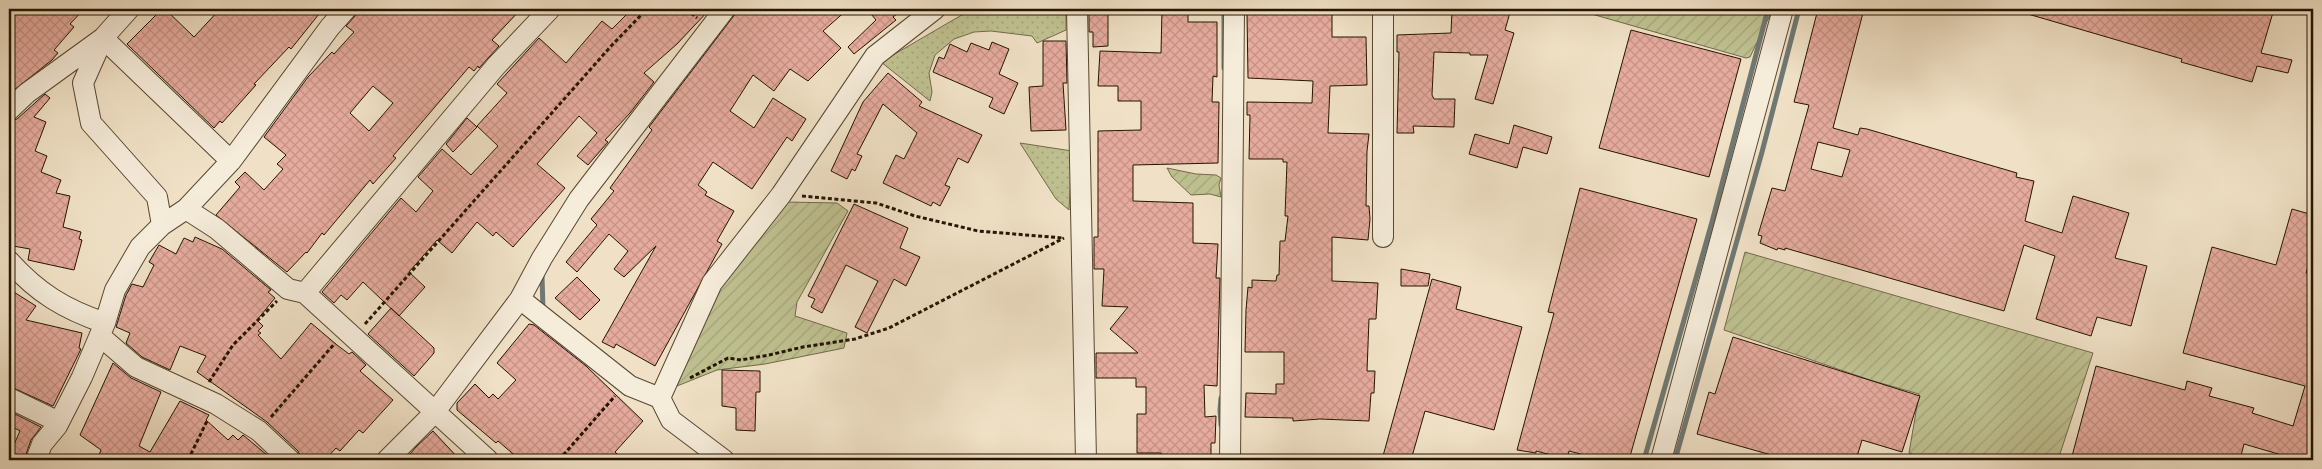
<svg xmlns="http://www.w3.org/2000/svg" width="2322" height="469" font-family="'IM FELL French Canon',serif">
	<defs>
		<pattern id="grass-dots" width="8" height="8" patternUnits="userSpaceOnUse" patternTransform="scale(1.25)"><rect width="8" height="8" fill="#bfc191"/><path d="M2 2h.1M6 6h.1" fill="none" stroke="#a4a57b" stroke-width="1.8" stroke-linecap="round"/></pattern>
		<pattern id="garden-furrows" width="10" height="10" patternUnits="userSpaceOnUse" patternTransform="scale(1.25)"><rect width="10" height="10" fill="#bfc191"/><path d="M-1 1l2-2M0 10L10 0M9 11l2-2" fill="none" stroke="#a4a57b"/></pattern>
		<pattern id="building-cross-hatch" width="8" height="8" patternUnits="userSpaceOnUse" patternTransform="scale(1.25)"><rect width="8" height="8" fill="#e6ab9e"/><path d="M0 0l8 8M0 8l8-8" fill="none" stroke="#c59286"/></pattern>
	</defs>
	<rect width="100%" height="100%" fill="#f0e1c6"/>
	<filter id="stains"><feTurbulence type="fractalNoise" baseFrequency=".004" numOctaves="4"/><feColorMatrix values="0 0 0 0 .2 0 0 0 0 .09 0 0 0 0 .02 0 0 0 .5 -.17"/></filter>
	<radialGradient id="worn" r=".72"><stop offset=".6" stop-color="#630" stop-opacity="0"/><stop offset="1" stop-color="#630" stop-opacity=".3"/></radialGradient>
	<!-- grass -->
	<path fill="url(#grass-dots)" stroke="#726a49" d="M972,9H1066V30L1037,43L1032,36L991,31L974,32L954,39L935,55L929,73L932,92L930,101L881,62Z
		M1020,143L1072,151L1069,210L1056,199Z"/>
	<!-- garden -->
	<path fill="url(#garden-furrows)" stroke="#726a49" d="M1574,9H1773L1750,57L1746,58Z
		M1167,168L1196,174L1216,175L1221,178L1219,185L1221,197L1210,194L1191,195L1172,177Z
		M786,202L837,203L848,211L797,302L795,316L847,333L844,348L765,364L717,370L672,388L707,304Z
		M1745,252L2093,353L2058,460H1930L1909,453L1919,394L1870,380L1724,330Z"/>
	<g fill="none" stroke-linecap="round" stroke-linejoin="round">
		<!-- stream -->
		<path stroke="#6f7873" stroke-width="5" d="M1224,9V68
			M542,276L543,309
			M1221,425L1220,410L1221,398
			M1644,460L1712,222L1768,9
			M1675,460L1762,152L1799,9"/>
	</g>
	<!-- building -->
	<path fill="url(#building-cross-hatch)" stroke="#251401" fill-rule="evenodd" d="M9,9H84L70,24L74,27L54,50L58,53L52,60L9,94Z
		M162,9H165L194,37L220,9H323L291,49L289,47L254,84L256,85L222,123L220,121L214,128L127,44Z
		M358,9L367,15L373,9H521L492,40L499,46L479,68L478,66L474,71L469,67L393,156L396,158L373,184L370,180L324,235L322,233L307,253L306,252L287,272L216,215L240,187L235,182L245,172L264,190L283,169L277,164L286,155L264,137L308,77L332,52L334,54L354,32L346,26L355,16ZM373,86L393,103L369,131L350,113Z
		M632,9H710L677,44L644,73L654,82L630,113L605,140L608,142L588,165L577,156L597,133L579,116L537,164L565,188L513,247L496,232L493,236L477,222L452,253L437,240L409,272L425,287L399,316L363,282L347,300L341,295L334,303L322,292L401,198L416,212L433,191L418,177L442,149L471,175L498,146L477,126L507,93L497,84L539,38L566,63L602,21L612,29Z
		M739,9H848L823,31L841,48L808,81L790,69L774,91L753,75L730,111L754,128L773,98L806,119L792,141L787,137L752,189L713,162L698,185L707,192L705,195L734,211L717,241L722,244L655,366L616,344L614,348L602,342L656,246L624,277L614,269L628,251L609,234L577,272L566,262L597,225L591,219L614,191L610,188L652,130L649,127Z
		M867,9H903L893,17L896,20L854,54L848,47L876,20Z
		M1089,9H1108V46L1093,47V32H1089Z
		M1162,9H1188V22H1217V77L1213,76L1212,102H1219L1218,163L1133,165V201L1193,203V243L1218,244L1216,278H1220L1217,386L1204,385L1205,417L1216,416L1215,443H1211V458L1161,460V453H1137V414H1146V387H1136V378H1096V353H1138L1110,329L1128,307L1102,306L1104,269H1094V237H1098V131L1141,130V101H1118V86H1098L1100,51L1161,53Z
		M1280,9H1305V12H1332V37H1366L1367,85L1330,86L1328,133L1369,134L1367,151L1366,206H1369L1370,219L1368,240L1332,237V281L1378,283L1376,319H1369L1367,371H1375L1374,393H1371L1369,421L1320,419L1293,421V418L1245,417L1246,393L1276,394V384H1284V352H1245L1246,310L1248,287L1252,288V280L1276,281L1277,275H1279L1280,241H1285L1288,216H1285L1287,162H1283V159H1249L1250,115H1247V102L1312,103L1313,81L1248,78L1247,13L1280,12Z
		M1452,9H1511L1505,30L1514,33L1493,104L1475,99L1488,55H1470V53L1434,52L1432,95L1434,99H1455L1454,127L1413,126L1414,133H1397L1399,52H1397V35L1451,33Z
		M1818,9H1864L1833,128L1858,135L1860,128L1867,129L2017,173L2016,177L2034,181L2025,221L2062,233L2073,196L2129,213L2115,258L2147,266L2131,326L2097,317L2091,336L2036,319L2055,256L2024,245L2004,311L1785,248V250L1778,248L1777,250L1760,243L1762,236L1758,235L1772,188L1785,191L1809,105L1794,102ZM1818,142L1850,150L1842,177L1811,169Z
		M2022,9H2274L2261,53L2292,60L2288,73L2257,66L2252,82L2181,62L2182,59L2021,12Z
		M1631,30L1741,59L1709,177L1599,148Z
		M1043,41H1066L1067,83H1063L1066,130L1031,131L1029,87L1043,86Z
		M992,42L1009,49L999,74L1018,83L1004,114L989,107L993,98L933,72L939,57L944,59L950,44L967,52L971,43L989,50Z
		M888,73L922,102L919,106L982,135L968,163L958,158L945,185L950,187L940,206L933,202L931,206L883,183L896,155L904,159L917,133L883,104L857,154L862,156L855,171L852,169L847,179L831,171L863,102Z
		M45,94L50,98L34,117L46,122L35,151L47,156L41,172L61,180L56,193L70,196L63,227L81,232L79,239L82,240L74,270L28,260L30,249L13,246L15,234L9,233V122L17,119Z
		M467,118L477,127L453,152L446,144Z
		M1514,125L1552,137L1547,154L1523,147L1517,168L1469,154L1475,134L1509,144Z
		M1580,188L1697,219L1629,460H1603L1569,451L1567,459L1536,451V453L1517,450L1554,313L1548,312Z
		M854,204L908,228L900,248L920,257L906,286L894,279L867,333L855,327L878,281L846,265L822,313L811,307L815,299L808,296Z
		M2292,209L2313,215V250L2306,273L2313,275V460H2284L2285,456L2244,444L2240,460H2071L2096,366L2185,390L2187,381L2212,388L2209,396L2254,408L2252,413L2293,426L2305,386L2183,353L2212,247L2276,265Z
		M195,237L222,249L271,290L268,292L275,298L257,320L263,326L258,331L261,333L258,335L281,359L311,323L337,345L349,354L352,352L366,365L360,371L393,400L363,433L359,430L340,451L336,448L325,460H302L298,451L267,422L197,372L206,356L180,346L170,370L142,357L126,343L130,333L116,327L126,295L132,284L143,287L154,265L149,262L159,245L176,254L184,238L193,242Z
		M1401,269L1430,274L1428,286H1401Z
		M577,277L600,300L580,320L555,298Z
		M1432,279L1461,287L1456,309L1522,327L1494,430L1425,411L1411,460H1384L1385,457L1383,456Z
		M9,289L36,306L26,320L82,333L79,348L81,349L53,406L9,386Z
		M391,308L434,348V353L414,376L368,334Z
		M529,324L534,325L586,366L643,421L615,452L624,460H520L498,441L496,443L457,410V403L475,384L489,398L493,394L498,399L516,380L497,363Z
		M1733,337L1920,396L1902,452L1862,440L1856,460H1789L1697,434L1709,392L1715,394Z
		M113,363L131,378L161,392L139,446L150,452L180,401L209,415L206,420L228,440L233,435L238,440L243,435L273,460H97L101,450L80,435Z
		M722,370L760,371V392H756L755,431L736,430V408L722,406Z
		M9,411L41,427L31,440L24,460H9V456L20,431L9,425Z
		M433,431L460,460H405L416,447Z"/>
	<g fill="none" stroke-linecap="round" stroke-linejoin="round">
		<!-- minor casing -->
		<g stroke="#584732" stroke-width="22">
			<path id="minor" d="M129,9L103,38L83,83L91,123L157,197L162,225
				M1077,9L1086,460
				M9,110L27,93L103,38L231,161
				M186,209L217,229L288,289L305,293L488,460
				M1383,237V9
				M9,261C38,293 64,309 105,323
				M305,293L496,66L550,9
				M520,299L630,386L660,398L671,420L724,460
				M100,336L136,367L216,404L259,431L290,460
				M9,398L59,422
				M660,398L712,283L781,195L875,56L935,9
				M36,460L42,444L57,426L82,377L105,323L115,290L140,247L162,225L186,209L231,161L330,27L346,9
				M387,460L434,413L520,299L542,258L579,199L725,9
				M1230,460L1234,9
				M1661,460L1783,9"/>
		</g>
		<!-- path -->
		<path stroke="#251401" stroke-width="3" stroke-dasharray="4 2.5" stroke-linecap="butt" d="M686,9L697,18
			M802,196L876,203L915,216L978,231L1063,238
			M365,324L612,45L647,9
			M690,378L728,358L741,360L769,355L803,347L855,339L889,328L1064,238
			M209,382L233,345L277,301
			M271,417L335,343
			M188,460L208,419
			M559,460L615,396"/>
		<!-- minor -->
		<use href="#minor" stroke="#f5ecda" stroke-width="20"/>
	</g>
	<!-- margin -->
	<rect width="2322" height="469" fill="none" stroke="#f0e1c6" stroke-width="30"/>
	<rect x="10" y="10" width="2302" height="449" fill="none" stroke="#251401" stroke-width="2.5"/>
	<rect x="15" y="15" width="2292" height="439" fill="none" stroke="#251401"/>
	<rect width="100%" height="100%" filter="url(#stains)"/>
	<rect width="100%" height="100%" fill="url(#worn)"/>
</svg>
